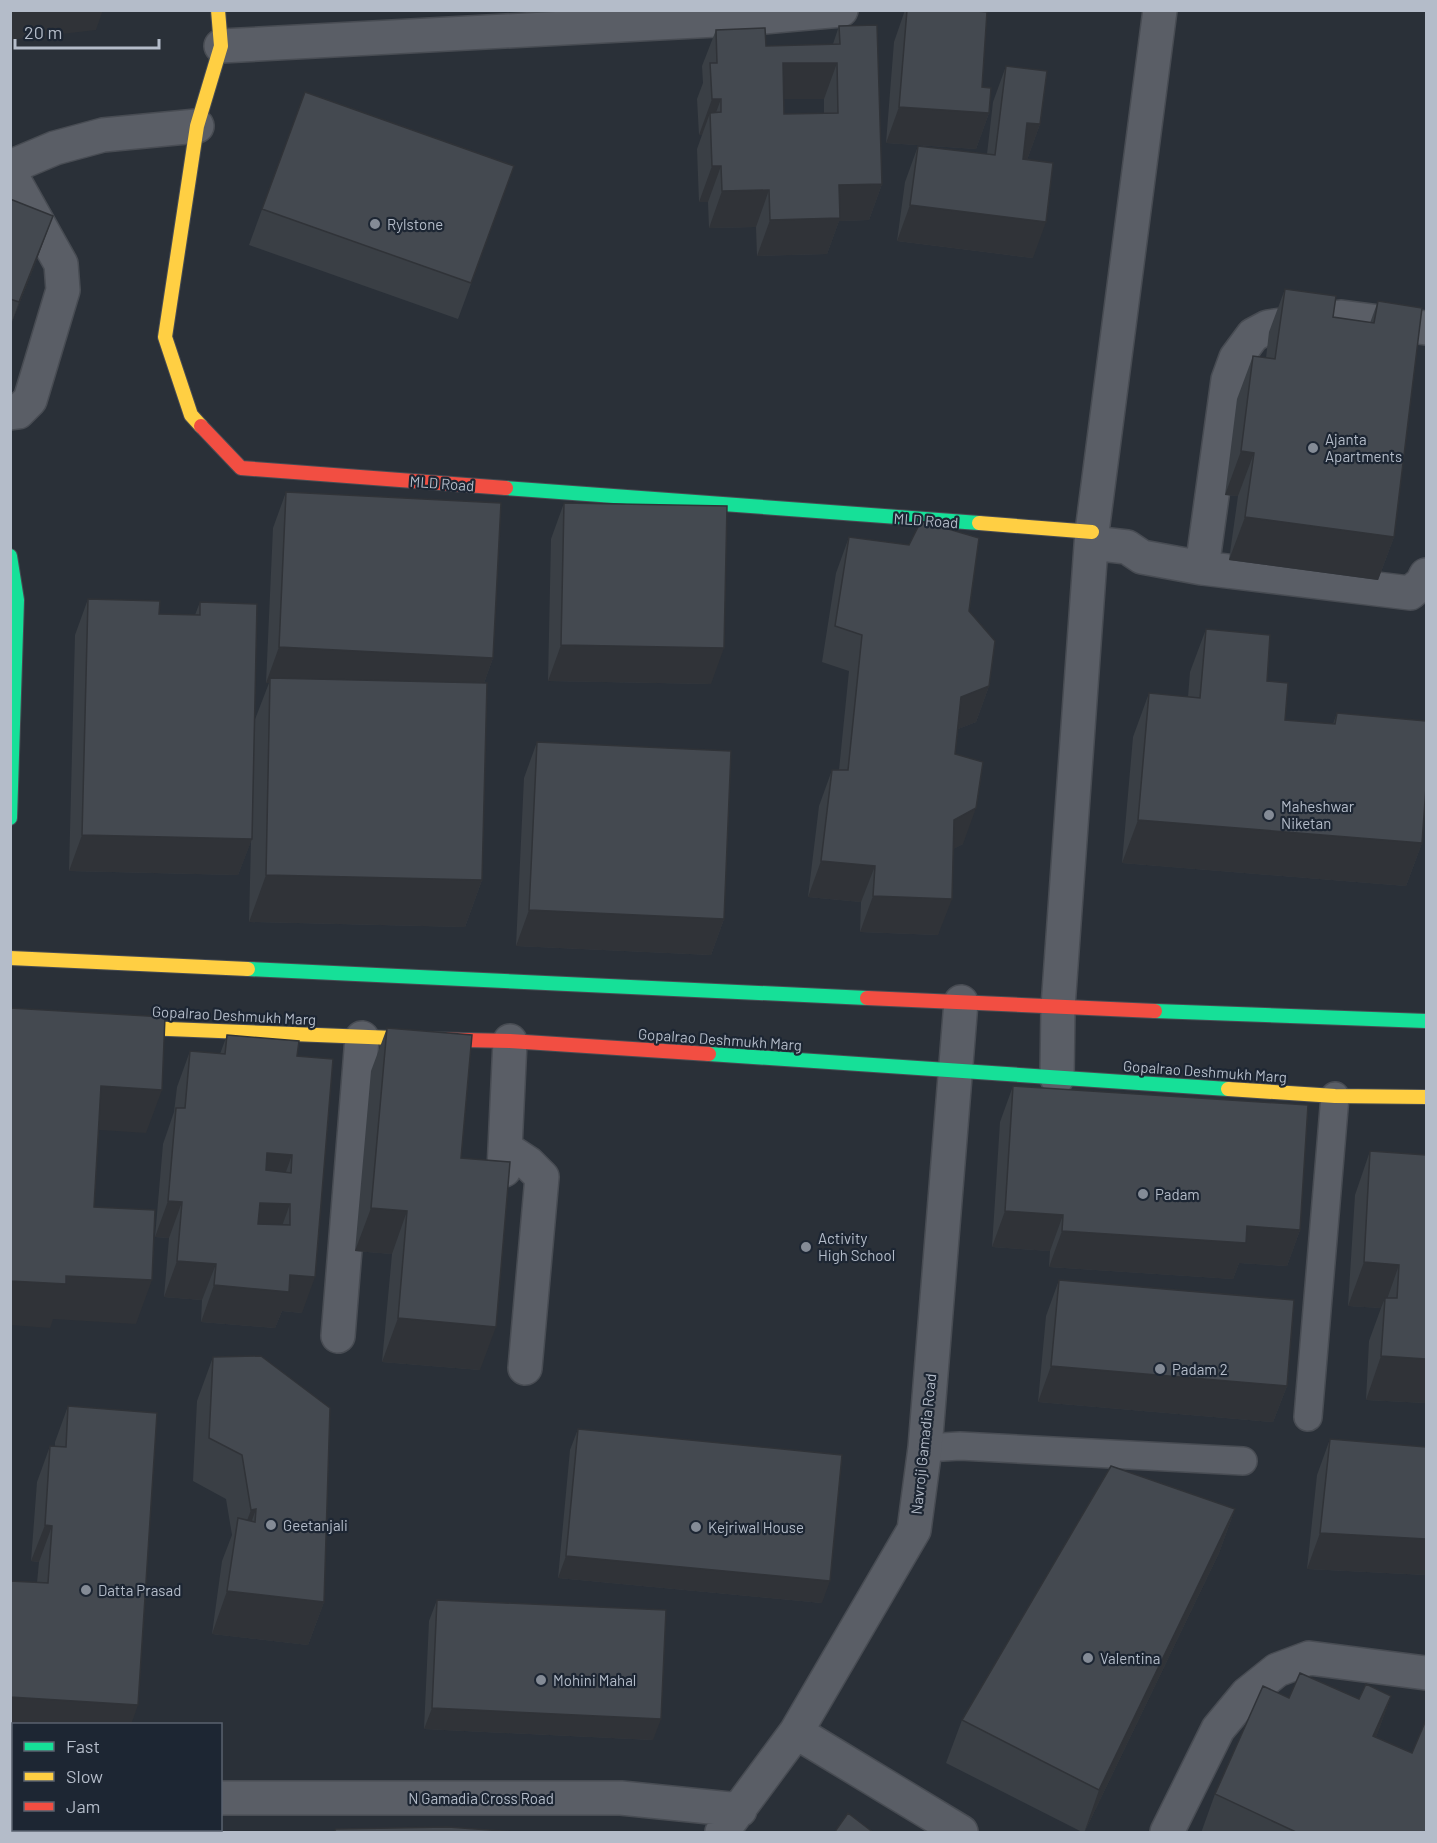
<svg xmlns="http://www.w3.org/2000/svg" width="1437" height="1843" font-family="Barlow,sans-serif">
	<rect width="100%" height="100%" fill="#2a3038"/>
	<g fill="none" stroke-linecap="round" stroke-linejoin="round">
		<!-- lane casing -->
		<g stroke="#484c53" stroke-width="30">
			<path id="lane" d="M1308,1417L1335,1096
				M925,1448L960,1446L1243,1461"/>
		</g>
		<!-- street casing -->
		<g stroke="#484c53" stroke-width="36">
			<path id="street" d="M221,46L754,18L841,10
				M10,167L55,148L103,135L197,126
				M10,173L61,264L63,290L30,400L18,412L10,413
				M1092,543L1127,547L1142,557L1202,568L1410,593L1422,583L1426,575
				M1202,568L1228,380L1236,358L1253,335L1268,327L1341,317L1426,328
				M1057,1078L1058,1007L1092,532L1160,10
				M505,1148L528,1163L542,1177L525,1368
				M504,1170L510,1041
				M338,1336L362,1038
				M796,1732L961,1832
				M220,1798H621L740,1810
				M10,1799H14
				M722,1832L796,1732L914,1530L925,1448L961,1002
				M1167,1832L1218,1729L1247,1694L1277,1670L1309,1658L1426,1673"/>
		</g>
		<!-- fast casing -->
		<g stroke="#484c53" stroke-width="16">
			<path id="fast" d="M506,488L979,523
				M10,556L17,600L10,818
				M248,969L867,998
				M1155,1011L1426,1021
				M709,1054L1228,1089"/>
		</g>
		<!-- slow casing -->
		<g stroke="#484c53" stroke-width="16">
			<path id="slow" d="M201,426L191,415L165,337L197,126L221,46L218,10
				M979,523L1092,532
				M10,958L248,969
				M119,1027L419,1039
				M1228,1089L1335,1096L1426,1097"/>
		</g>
		<!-- jam casing -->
		<g stroke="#484c53" stroke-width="16">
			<path id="jam" d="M201,426L241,468L506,488
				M867,998L1155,1011
				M419,1039L510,1041L709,1054"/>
		</g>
		<!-- lane -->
		<use href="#lane" stroke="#5a5e66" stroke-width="27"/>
		<!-- street -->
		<use href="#street" stroke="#5a5e66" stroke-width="33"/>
		<!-- fast -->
		<use href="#fast" stroke="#16e098" stroke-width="14"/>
		<!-- slow -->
		<use href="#slow" stroke="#ffcf43" stroke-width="14"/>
		<!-- jam -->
		<use href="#jam" stroke="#f24e42" stroke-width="14"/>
	</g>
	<!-- wall -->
	<path fill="#3a3f45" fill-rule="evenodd" d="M905,10H966L982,87L989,113L976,149L886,143L894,42Z
		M839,26L882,184L869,220L839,221L827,254L757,256L756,227L709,228L708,202H699L697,149L702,135H699L697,99L703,83L702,66L716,30L766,46L833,44ZM784,99H824V113L784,114Z
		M1006,66L1040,124L1027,160L1033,258L897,241L905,182L918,146L987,154L993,102Z
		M305,92L514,166L458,319L249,245Z
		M10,199L37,259L10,327Z
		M1285,289L1333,317L1370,323L1378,301L1394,537L1378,580L1229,560L1238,496L1225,495L1237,399L1253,356L1266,358L1269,332Z
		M286,492L493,658L484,683L482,880L465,927L249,922L251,841L238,875L69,871L75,635L88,599L159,614L195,615L200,602L254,722L269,683H266L273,528Z
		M564,503L711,684L548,681L551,539Z
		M849,537L969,611L989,686L976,722L958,729L955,754L963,844L953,849L938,935L860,932L861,902L808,897L819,806L832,770H839L849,671L822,662L836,573Z
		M1206,629L1267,681L1285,720L1333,724L1337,713L1422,843L1406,886L1122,863L1133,737L1149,693L1188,697L1190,672Z
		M537,742L724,919L711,955L516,946L524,778Z
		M387,1028L461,1158L480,1370L382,1362L392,1254L355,1251L371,1071Z
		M227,1035L297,1056L302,1313L282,1311L275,1328L201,1322L202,1300L164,1297L169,1238L155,1237L163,1144L174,1112L177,1087L190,1051L220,1054Z
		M1013,1086L1300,1230L1287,1266L1239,1263L1233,1279L1049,1267L1050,1251L992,1247L1000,1122Z
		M1370,1151L1426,1155V1403L1366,1400L1369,1341L1381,1308L1348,1306L1355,1195Z
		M1059,1280L1287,1386L1273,1422L1038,1402L1046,1316Z
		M213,1357L324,1602L308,1645L212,1634L222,1561L232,1535L226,1499L193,1481L197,1401Z
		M68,1406L157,1413L14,1734L10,1733V1581L37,1583L39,1562L31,1561L37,1482L50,1446H55V1442Z
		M578,1429L822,1603L558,1578L570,1450Z
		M1330,1439L1426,1447V1575L1307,1569L1317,1475Z
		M1235,1509L1219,1553L1084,1833L946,1763L962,1720Z
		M437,1600L653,1740L424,1729L429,1621Z
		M1391,1696L1376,1737L1412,1753L1426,1833H1201L1215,1794L1289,1698L1359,1699Z"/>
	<!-- shaded-wall -->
	<path fill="#303338" d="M10,10H103L96,30L10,40Z
		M783,63H837L824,99H770Z
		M712,99H721L711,126L710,113L702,135H699Z
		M899,107L989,113L976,149L886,143Z
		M1027,123L1040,124L1027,160L1014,159Z
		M712,166H721L708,202H699Z
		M882,184L869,220L839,221L827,254L757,256L770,220L839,185Z
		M769,190L756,227L709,228L722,191Z
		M910,205L1046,222L1033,258L897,241Z
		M53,216L37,259L10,327L19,302Z
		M1241,451L1254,453L1238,496L1225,495Z
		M1245,517L1394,537L1378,580L1229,560Z
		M561,645L724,648L711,684L548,681Z
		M279,647L493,658L480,694L270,678L269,683H266Z
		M989,686L976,722L948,733L961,697Z
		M976,808L963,844L940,856L954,820Z
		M1138,820L1422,843L1406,886L1122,863Z
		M82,835L252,839L238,875L69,871Z
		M821,861L875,866L861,902L808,897Z
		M266,875L482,880L465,927L249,922Z
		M873,896L952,899L938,935L860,932Z
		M529,910L724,919L711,955L516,946Z
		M101,1086L162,1090L146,1133L85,1129Z
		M267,1153L292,1155L279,1191L254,1189Z
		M168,1201L182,1202L169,1238L155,1237Z
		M260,1203L290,1204L277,1240L247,1239Z
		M371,1208L407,1211L392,1254L355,1251Z
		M1005,1211L1063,1215L1050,1251L992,1247Z
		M1247,1226L1300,1230L1287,1266L1239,1263L1233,1279L1049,1267L1062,1231Z
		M177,1261L216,1264L202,1300L164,1297Z
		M1364,1262L1399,1265L1385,1305V1298L1381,1308L1348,1306Z
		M290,1275L315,1277L302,1313L282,1311L275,1328L201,1322L214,1285Z
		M66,1276L152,1280L136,1324L53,1319L50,1328L10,1325V1281Z
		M398,1318L496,1327L480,1370L382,1362Z
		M1381,1356L1426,1359V1403L1366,1400Z
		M1051,1366L1287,1386L1273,1422L1038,1402Z
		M256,1509L241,1552L235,1553L251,1510Z
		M1235,1509L1219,1553L1084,1833L1099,1790Z
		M45,1525L52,1526L39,1562L31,1561Z
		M1320,1533L1426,1539V1575L1307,1569Z
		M566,1556L830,1581L822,1603L558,1578Z
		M227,1591L324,1602L308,1645L212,1634Z
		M1391,1696L1374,1743L1373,1736Z
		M10,1697L138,1705L131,1725H14V1734L10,1733Z
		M432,1708L661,1719L653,1740L424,1729Z"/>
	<!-- building -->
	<path fill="#444950" stroke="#303338" stroke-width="1.5" fill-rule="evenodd" d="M907,10H966L987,12L982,87L991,88L989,113L899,107Z
		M877,25L882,184L839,185L840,218L770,220L769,190L722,191L721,166H712L710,113L721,112V99H712L710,63H717L716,30L765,28L766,46L840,44L839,26ZM783,63H837L838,113L784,114Z
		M1006,66L1047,71L1040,124L1027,123L1023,159L1053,163L1046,222L910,205L918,146L995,155Z
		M305,92L514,166L471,283L262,209Z
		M10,199L53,216L19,302L10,299Z
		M1285,289L1336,296L1333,317L1374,323L1378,301L1422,308L1394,537L1245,517L1254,453L1241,451L1253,356L1275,359Z
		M286,492L501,503L493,658L279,647Z
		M564,503L727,506L724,648L561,645Z
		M921,521L979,538L969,611L995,641L989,686L961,697L955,754L983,762L976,808L954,820L952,899L873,896L875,866L821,861L832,770H848L862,635L835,626L849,537L909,545Z
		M88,599L160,601L159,614L200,615V602L257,604L252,839L82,835Z
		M1206,629L1270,635L1267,681L1288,683L1285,720L1335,724L1337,713L1426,721V787L1422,843L1138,820L1149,693L1200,698Z
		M270,678L487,683L482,880L266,875Z
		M537,742L731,751L724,919L529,910Z
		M10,1008L165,1017L162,1090L101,1086L94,1207L155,1210L152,1280L66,1276V1284L10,1281Z
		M387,1028L472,1035L461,1158L510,1162L496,1327L398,1318L407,1211L371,1208Z
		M227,1035L299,1041L297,1056L333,1059L315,1277L290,1275L289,1292L214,1285L216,1264L177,1261L182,1202L168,1201L176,1108H185L190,1051L225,1054ZM267,1153L292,1155L291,1173L266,1170ZM260,1203L290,1204V1225L258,1224Z
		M1013,1086L1308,1105L1300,1230L1247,1226L1246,1243L1062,1231L1063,1215L1005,1211Z
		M1370,1151L1426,1155V1359L1381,1356L1385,1298H1397L1399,1265L1364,1262Z
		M1059,1280L1294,1300L1287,1386L1051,1366Z
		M261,1356L330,1408L324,1602L227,1591L238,1518L255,1522L256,1509L251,1510L242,1455L209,1438L213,1357Z
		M68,1406L157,1413L138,1705L10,1697V1581L48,1583L52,1526L45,1525L50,1446L66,1447Z
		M578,1429L842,1455L830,1581L566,1556Z
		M1330,1439L1426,1447V1539L1320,1533Z
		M1111,1466L1235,1509L1099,1790L962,1720Z
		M437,1600L666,1610L661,1719L432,1708Z
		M1300,1673L1359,1699L1366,1684L1391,1696L1373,1736L1412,1753L1426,1720V1833H1298L1215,1794L1263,1686L1289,1698Z
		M848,1813L874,1833H834Z
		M448,1827L530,1833H333L336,1829Z
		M21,1830H43L47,1833H19Z"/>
	<!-- markers -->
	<g fill="#848b96" stroke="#1d2633" stroke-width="2">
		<circle cx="375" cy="224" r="6"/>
		<circle cx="1313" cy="448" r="6"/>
		<circle cx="1269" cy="815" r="6"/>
		<circle cx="1143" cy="1194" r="6"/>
		<circle cx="806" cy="1247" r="6"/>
		<circle cx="1160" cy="1369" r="6"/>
		<circle cx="271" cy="1525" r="6"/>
		<circle cx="696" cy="1527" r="6"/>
		<circle cx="86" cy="1590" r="6"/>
		<circle cx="1088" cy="1658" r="6"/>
		<circle cx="541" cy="1680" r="6"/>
	</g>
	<g text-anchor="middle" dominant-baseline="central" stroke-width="4.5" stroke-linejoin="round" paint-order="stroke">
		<!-- poi labels -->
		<g font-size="15" fill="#b4bcc9" stroke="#1d2633" text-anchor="start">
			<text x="387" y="224">Rylstone</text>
			<text x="1325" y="439">Ajanta<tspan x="1325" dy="17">Apartments</tspan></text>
			<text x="1281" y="806">Maheshwar<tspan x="1281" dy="17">Niketan</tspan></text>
			<text x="1155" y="1194">Padam</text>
			<text x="818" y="1238">Activity<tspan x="818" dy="17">High School</tspan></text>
			<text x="1172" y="1369">Padam 2</text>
			<text x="283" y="1525">Geetanjali</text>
			<text x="708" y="1527">Kejriwal House</text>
			<text x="98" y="1590">Datta Prasad</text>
			<text x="1100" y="1658">Valentina</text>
			<text x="553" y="1680">Mohini Mahal</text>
		</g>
		<!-- street labels -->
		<g font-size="15" fill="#b4bcc9" stroke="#1d2633">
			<text transform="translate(442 483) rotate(4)">MLD Road</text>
			<text transform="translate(926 520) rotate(4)">MLD Road</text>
			<text transform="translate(234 1015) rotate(3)">Gopalrao Deshmukh Marg</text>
			<text transform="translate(720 1039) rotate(4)">Gopalrao Deshmukh Marg</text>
			<text transform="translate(1205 1071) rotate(4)">Gopalrao Deshmukh Marg</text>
			<text transform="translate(923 1444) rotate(-84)">Navroji Gamadia Road</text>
			<text x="481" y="1798">N Gamadia Cross Road</text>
		</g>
	</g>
	<!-- border -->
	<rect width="1437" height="1843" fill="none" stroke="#b4bcc9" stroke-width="24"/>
	<!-- legend -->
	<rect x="12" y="1723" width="210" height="108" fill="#1d2633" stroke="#59626f" stroke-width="1.5"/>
	<rect x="24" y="1742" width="30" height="9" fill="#16e098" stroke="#59626f" stroke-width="1.5"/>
	<text x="66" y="1753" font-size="18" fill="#b4bcc9">Fast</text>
	<rect x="24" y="1772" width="30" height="9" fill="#ffcf43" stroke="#59626f" stroke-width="1.5"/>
	<text x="66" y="1783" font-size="18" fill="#b4bcc9">Slow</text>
	<rect x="24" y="1802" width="30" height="9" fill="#f24e42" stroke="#59626f" stroke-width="1.5"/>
	<text x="66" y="1813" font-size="18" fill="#b4bcc9">Jam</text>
	<!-- scale -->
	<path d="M15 39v9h144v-9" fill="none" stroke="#b4bcc9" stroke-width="3"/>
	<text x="24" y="39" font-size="18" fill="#b4bcc9" stroke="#1d2633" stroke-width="4.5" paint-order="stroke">20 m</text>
</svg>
